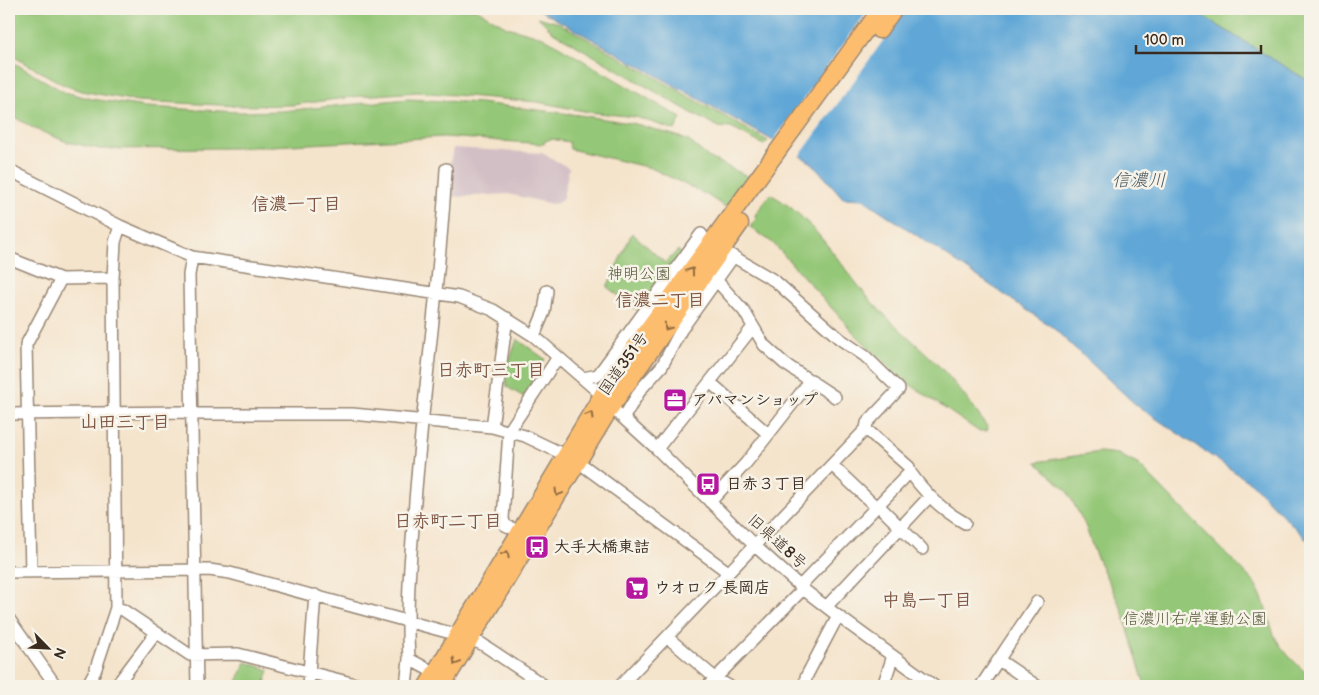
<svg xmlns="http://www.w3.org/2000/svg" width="1319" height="695" font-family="'Balsamiq Sans','Klee One',sans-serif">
	<rect width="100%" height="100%" fill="#f7f3e8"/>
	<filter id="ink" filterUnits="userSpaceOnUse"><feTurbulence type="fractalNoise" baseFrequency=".02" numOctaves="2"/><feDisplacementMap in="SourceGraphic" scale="10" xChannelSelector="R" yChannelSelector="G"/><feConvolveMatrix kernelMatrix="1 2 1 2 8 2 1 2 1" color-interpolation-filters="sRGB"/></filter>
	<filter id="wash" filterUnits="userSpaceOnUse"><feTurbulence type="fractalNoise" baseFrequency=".0096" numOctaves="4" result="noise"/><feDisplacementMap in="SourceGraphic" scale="20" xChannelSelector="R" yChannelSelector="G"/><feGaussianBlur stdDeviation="1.12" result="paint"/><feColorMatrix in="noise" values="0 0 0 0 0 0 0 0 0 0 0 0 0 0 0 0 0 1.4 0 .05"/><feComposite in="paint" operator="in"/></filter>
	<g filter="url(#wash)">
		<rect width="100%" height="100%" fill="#f5e4cc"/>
		<!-- industrial -->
		<path fill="#d2bec5" d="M453,148L542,153L569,168L563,198L558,203L552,204L508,194L452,197L450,195L452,167L450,164Z"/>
		<!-- green -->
		<path fill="#94c777" stroke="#68784a" d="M9,9H476L507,27L543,37L681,118L675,130L636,117L589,112L538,102L418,92L360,96L292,105L241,106L137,101L81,91L64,85L9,54Z
			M1191,9H1310V82Z
			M538,17L559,23L768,141L764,145L731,128L719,127L695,115L553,32Z
			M9,60L64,92L92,99L145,107L240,112L282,111L408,99L480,103L579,115L636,124L677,136L689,141L708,157L749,177L732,201L725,207L707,195L651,168L570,149L569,142L551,139L545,141L544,144L444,137L234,148L100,149L67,142L35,129L9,114Z
			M770,194C814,217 840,266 872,302C893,325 919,345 941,368C958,386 973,407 988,428L987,431H978L899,377L855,334L773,243L750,227L756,219L755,215Z
			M632,233L665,263L678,250L681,253L640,312L607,287Z
			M517,339L545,359L524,397L507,387L505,374Z
			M1100,452L1118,454L1139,465L1254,582C1264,598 1267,614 1273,632C1279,650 1298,664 1310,677V686H1145L1122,610L1094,551L1085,525L1067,491L1036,462Z
			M246,662L269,670L264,686H235Z"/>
		<!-- water -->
		<path fill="#61a7d7" stroke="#4e687a" d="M538,9H1191L1310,82V543L1251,483L1136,405L1052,327L863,199L843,198L812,163L802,157Z"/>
		<!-- pier -->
		<path fill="#f5e4cc" d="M869,9H906L799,157L772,143Z"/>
	</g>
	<g filter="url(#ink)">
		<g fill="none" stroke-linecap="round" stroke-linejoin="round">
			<!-- minor casing -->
			<g stroke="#988775" stroke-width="14">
				<path id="minor" d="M9,170L120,226L192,257L459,297L493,310L534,336L595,389L611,407L657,449L754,545L803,589L838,616L934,686
					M192,257L189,275L197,686
					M9,258L61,279L113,278
					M716,280L744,311L764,345L785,364L835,397
					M534,336L544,312L547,291
					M583,378L598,375L701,234L704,238
					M710,382L768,434
					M9,414L183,412L191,414H352L492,427L525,436L567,456
					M624,417L641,389L662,366L681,330L733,257
					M492,427L507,318
					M657,449L753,327
					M577,461L728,572
					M832,465L876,507
					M910,472C924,492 943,511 965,523
					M710,502L746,463L811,380
					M878,505L922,549
					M518,531L505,525L503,519L509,431L558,357
					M9,572L209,570L230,573L458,635L482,644L545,686
					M31,572L26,345L61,279
					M800,586L910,472L909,467L866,429
					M827,606L930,496
					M116,608L123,610L190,655L238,654L363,686
					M9,619L56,686
					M667,637L715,678L729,686
					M999,660L1037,686
					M435,673L409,659C406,611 410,563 414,515C422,399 440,285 446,169
					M87,686L95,671L116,608L113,278L115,242L120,226
					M116,686L156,633
					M308,686L315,595
					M406,686L409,659
					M620,686L866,429L867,423L899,389L865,356L840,339L775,281L729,254
					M708,686L803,589
					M805,686L806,677L838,616
					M883,686L893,656
					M981,686L1037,602"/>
			</g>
			<!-- highway casing -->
			<g stroke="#988775" stroke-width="19">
				<path id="highway" d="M879,30L894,9
					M427,686L613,377L881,9
					M442,686L611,407L740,224"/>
			</g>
			<!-- minor -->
			<use href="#minor" stroke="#fff" stroke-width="11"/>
			<!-- highway -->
			<use href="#highway" stroke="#fcbd6e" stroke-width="16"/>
		</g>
		<!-- one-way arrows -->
		<defs><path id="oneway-chevron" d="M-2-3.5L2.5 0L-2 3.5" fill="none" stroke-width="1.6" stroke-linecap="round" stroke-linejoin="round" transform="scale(1.25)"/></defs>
		<g stroke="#926c42">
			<use href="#oneway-chevron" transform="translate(691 271) rotate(-54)"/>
			<use href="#oneway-chevron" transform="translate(667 327) rotate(125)"/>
			<use href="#oneway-chevron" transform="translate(590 415) rotate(-61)"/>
			<use href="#oneway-chevron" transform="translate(558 493) rotate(121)"/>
			<use href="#oneway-chevron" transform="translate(506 554) rotate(-62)"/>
			<use href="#oneway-chevron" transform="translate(456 662) rotate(121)"/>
		</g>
	</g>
	<!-- icons -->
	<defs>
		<g id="office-square" transform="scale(1.25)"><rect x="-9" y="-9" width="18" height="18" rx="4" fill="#b5179e" stroke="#f7f3e8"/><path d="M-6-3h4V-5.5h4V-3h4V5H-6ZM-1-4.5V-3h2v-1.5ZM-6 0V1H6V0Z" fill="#fff"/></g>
		<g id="bus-square" transform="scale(1.25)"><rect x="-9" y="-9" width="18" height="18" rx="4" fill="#b5179e" stroke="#f7f3e8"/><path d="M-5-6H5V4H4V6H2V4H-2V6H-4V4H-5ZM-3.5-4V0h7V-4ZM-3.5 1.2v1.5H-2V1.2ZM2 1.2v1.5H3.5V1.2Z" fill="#fff"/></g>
		<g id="supermarket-square" transform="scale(1.25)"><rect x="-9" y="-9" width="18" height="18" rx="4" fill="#b5179e" stroke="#f7f3e8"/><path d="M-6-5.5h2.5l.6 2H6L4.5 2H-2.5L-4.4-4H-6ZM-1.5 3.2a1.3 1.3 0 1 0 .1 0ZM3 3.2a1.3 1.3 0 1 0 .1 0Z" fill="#fff"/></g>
	</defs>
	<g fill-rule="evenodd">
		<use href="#office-square" x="675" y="400"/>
		<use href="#bus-square" x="708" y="484"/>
		<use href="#bus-square" x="537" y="547"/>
		<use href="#supermarket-square" x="637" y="588"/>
	</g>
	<g text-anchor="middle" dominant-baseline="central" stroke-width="5" stroke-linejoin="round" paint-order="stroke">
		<!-- park labels -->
		<g font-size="16" fill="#565939" stroke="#f7f3e8">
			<text x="639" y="274">神明公園</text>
			<text x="1195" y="619">信濃川右岸運動公園</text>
		</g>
		<!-- street labels -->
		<g font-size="16" fill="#3b2a1e" stroke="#f7f3e8">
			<text transform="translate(624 364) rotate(-55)">国道351号</text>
			<text transform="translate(777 542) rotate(42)">旧県道8号</text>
		</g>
		<!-- poi labels -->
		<g font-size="16" font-weight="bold" fill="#3b2a1e" stroke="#f7f3e8" text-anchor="start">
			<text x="692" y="400">アパマンショップ</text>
			<text x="726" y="484">日赤３丁目</text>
			<text x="554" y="547">大手大橋東詰</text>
			<text x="654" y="588">ウオロク 長岡店</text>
		</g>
		<!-- water labels -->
		<g font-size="18" font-style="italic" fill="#48565f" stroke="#f7f3e8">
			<text x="1139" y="180">信濃川</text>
		</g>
		<!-- neighbourhood labels -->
		<g font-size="18" font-weight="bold" fill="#7f5643" stroke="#f7f3e8">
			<text x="296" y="204">信濃一丁目</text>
			<text x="660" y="300">信濃二丁目</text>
			<text x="491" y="370">日赤町三丁目</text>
			<text x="125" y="422">山田三丁目</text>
			<text x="448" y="521">日赤町二丁目</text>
			<text x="927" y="600">中島一丁目</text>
		</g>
	</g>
	<!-- margin -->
	<rect width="1319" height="695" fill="none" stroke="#f7f3e8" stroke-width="30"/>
	<!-- north arrow -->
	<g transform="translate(48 648) rotate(114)" stroke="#f7f3e8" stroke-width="4" paint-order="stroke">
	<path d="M0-4L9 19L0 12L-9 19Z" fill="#3b2a1e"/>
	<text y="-8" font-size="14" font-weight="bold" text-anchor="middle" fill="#3b2a1e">N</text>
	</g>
	<!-- scale -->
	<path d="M1136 45v8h125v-8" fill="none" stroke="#3b2a1e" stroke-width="2.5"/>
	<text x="1144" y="45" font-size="15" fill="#3b2a1e" stroke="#f7f3e8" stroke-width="4" paint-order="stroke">100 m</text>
</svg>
